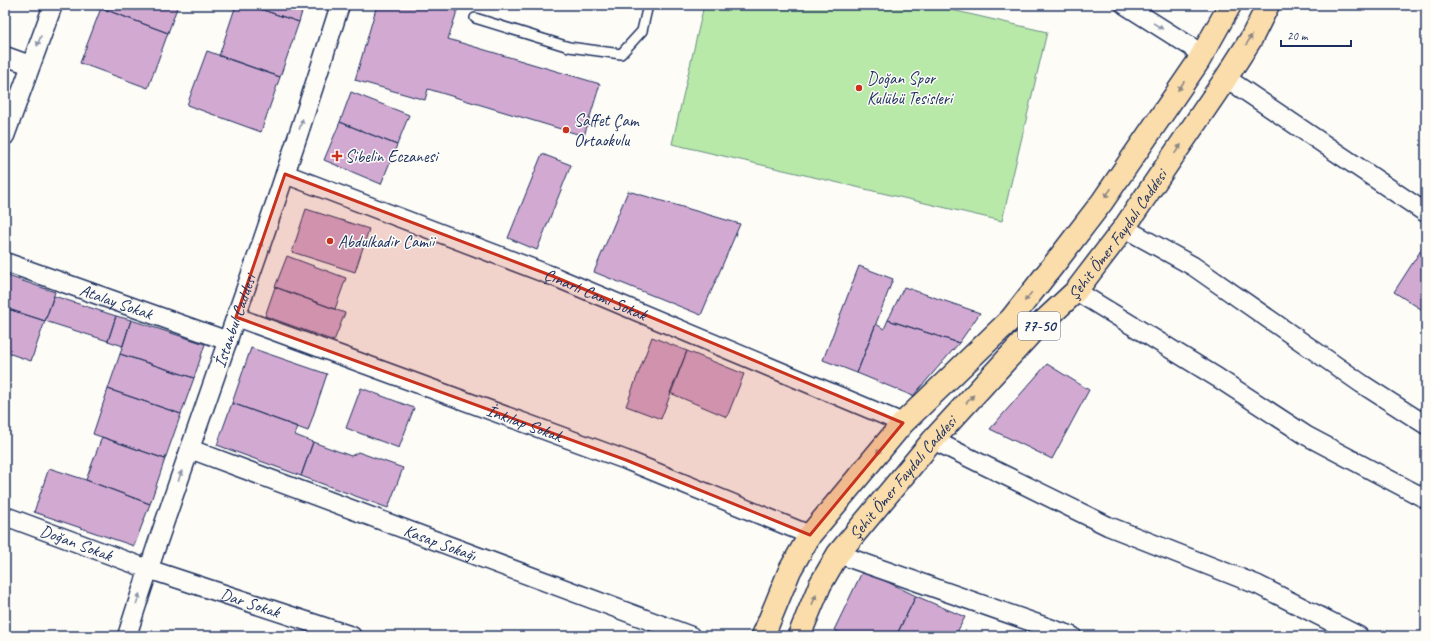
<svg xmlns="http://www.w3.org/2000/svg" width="1431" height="641" font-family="Caveat,sans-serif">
	<rect width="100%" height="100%" fill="#fdfcf7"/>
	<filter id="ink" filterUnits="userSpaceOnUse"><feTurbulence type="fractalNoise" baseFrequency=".025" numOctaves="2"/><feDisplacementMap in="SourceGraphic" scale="8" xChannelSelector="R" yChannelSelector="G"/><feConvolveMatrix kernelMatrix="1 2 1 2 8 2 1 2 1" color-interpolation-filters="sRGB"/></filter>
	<g filter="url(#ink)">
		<!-- green -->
		<path fill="#b8e9a9" stroke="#6a8c84" d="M704,5H930L1047,32L1002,221L672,144Z"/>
		<!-- building -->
		<path fill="#d2aad1" stroke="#1b2f5e" d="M102,5H178L168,33L101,8Z
			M236,5H248L299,22L280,77L219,56Z
			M248,5H304L299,22Z
			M377,5H459L448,39L600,84L584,136L428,89L425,100L355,80Z
			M101,8L168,33L148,88L80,63Z
			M207,51L280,77L261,132L187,105Z
			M351,92L409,115L397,145L340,122Z
			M340,122L397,145L381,184L324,160Z
			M542,154L571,165L537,250L508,238Z
			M628,191L740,224L701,315L594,272Z
			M306,209L369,229L355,272L292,252Z
			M1423,247L1426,249V308L1424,311L1394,292Z
			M287,256L346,278L335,309L275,287Z
			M859,266L893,279L857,373L823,360Z
			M5,275L55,292L45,321L5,308Z
			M275,287L345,313L334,341L265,316Z
			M904,287L980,313L959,343L888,320Z
			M54,296L116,316L108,341L45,321Z
			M5,308L45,321L31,361L5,352Z
			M116,316L131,320L123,346L108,341Z
			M131,320L205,344L194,378L120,354Z
			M888,320L959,343L913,396L857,373L876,324L884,329Z
			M652,337L687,351L661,419L626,406Z
			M251,348L327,374L308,431L232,403Z
			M687,351L744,374L727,417L670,393Z
			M120,354L194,378L181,414L108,389Z
			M1047,364L1089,390L1052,459L990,429Z
			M361,388L414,408L399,448L346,428Z
			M108,389L181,414L165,459L93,434Z
			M232,403L298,427L295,435L313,442L301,476L217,445Z
			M102,437L165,459L150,504L86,480Z
			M313,442L351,456L358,452L403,468L388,508L301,476Z
			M49,468L86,480L150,504L134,546L34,512Z
			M863,570L916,596L896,636H846L834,630Z
			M916,596L965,617L955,636H896Z"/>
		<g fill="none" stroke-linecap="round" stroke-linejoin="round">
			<!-- lane casing -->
			<g stroke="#1b2f5e" stroke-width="12">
				<path id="lane" d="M475,18L569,47L621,54L642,31L648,5"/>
			</g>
			<!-- street casing -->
			<g stroke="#1b2f5e" stroke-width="21">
				<g id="street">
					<path d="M1125,5L1193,48L1197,53L1198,62"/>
					<path d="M5,56L30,65"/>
					<path d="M1226,78L1426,213"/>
					<path d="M5,136L53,5"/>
					<path id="s1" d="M285,174L555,277L903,423"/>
					<path d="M1124,228L1193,266L1362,384L1426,425"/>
					<path id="s2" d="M5,262L228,341"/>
					<path d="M1076,291L1218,378L1307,436L1426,499"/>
					<path id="s3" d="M236,317L626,460L810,535"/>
					<path d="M933,440L1108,526L1258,585L1359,636"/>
					<path id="s4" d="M190,449L691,636"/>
					<path id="s5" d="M5,516L148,569L352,636"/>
					<path d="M838,554L1072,636"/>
					<path id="s6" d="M127,636C160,530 199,425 235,319C272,215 307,110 340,5"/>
				</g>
			</g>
			<!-- primary casing -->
			<g stroke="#1b2f5e" stroke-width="25">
				<g id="primary">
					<path d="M763,636L790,570L810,535L903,423L1011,319L1059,258L1102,202L1198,62L1230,5"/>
					<path id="s7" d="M799,636L820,585L838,554L933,440L1032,332L1076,291L1124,228L1226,78L1251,39L1268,5"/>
				</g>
			</g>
			<!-- lane -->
			<use href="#lane" stroke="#fdfcf7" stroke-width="9"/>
			<!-- street -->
			<use href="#street" stroke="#fdfcf7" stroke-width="18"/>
			<!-- primary -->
			<use href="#primary" stroke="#fbddab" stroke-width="22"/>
		</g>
		<!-- one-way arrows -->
		<defs><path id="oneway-solid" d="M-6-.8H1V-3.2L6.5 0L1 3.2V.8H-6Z"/></defs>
		<g fill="#8c96aa">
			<use href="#oneway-solid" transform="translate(1158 26) rotate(32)"/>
			<use href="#oneway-solid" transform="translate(39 41) rotate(111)"/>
			<use href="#oneway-solid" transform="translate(301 124) rotate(-72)"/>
			<use href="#oneway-solid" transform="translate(260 247) rotate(-71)"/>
			<use href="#oneway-solid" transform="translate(180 476) rotate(-71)"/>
			<use href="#oneway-solid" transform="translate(138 599) rotate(-73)"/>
		</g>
		<g fill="#8b8684">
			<use href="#oneway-solid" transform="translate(1249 40) rotate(-60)"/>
			<use href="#oneway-solid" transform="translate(1181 86) rotate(125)"/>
			<use href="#oneway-solid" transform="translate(1178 149) rotate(-55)"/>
			<use href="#oneway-solid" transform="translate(1108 193) rotate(125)"/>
			<use href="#oneway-solid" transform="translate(1028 297) rotate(129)"/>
			<use href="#oneway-solid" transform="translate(970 399) rotate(-47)"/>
			<use href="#oneway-solid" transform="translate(880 450) rotate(130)"/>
			<use href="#oneway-solid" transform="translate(814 600) rotate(-67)"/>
		</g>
	</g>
	<!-- marked area -->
	<path fill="#c8321e" fill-opacity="0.2" stroke="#c8321e" stroke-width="3" stroke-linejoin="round" d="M285,174L555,277L903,423L810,535L626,460L236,317Z"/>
	<!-- markers -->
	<g fill="#c8321e" stroke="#fdfcf7" stroke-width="1.5">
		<circle cx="859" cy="88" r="4"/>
		<circle cx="566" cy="130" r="4"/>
		<path d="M335 150h4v4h4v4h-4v4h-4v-4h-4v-4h4z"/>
		<circle cx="330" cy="241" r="4"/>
	</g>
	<g text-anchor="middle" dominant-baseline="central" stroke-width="3" stroke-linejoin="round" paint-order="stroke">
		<!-- shield labels -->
		<rect fill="#fdfcf7" stroke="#5f6c8c" stroke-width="1" x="1018" y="312" width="42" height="28" rx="3"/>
		<g font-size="16" font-weight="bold" fill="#1b2f5e">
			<text x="1039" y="326">77-50</text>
		</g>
		<!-- poi labels -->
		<g font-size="17" fill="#1b2f5e" stroke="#fdfcf7" text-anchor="start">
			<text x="867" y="78">Doğan Spor<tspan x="867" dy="20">Kulübü Tesisleri</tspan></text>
			<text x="574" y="120">Saffet Çam<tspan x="574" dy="20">Ortaokulu</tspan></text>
			<text x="345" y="156">Sibelin Eczanesi</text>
			<text x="338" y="241">Abdulkadir Camii</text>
		</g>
		<!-- street labels -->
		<g font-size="17" fill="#1b2f5e" stroke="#fdfcf7">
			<text stroke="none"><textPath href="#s7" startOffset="516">Şehit Ömer Faydalı Caddesi</textPath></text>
			<text stroke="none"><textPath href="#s1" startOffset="333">Çınarlı Cami Sokak</textPath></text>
			<text stroke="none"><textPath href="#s2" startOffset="118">Atalay Sokak</textPath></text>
			<text stroke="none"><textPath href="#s6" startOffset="333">İstanbul Caddesi</textPath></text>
			<text stroke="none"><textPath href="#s3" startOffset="307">İnkılap Sokak</textPath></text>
			<text stroke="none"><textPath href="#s7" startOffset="191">Şehit Ömer Faydalı Caddesi</textPath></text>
			<text stroke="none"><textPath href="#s5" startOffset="76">Doğan Sokak</textPath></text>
			<text stroke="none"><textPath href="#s4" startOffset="267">Kasap Sokağı</textPath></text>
			<text stroke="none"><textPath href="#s5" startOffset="260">Dar Sokak</textPath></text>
		</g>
	</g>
	<!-- margin -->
	<rect width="1431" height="641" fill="none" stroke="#fdfcf7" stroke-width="20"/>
	<rect x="10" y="10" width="1411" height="621" fill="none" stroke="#1b2f5e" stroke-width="1.5" filter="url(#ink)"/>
	<!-- scale -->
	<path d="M1281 40v6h70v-6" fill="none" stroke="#1b2f5e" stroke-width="2"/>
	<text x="1287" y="40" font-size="12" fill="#1b2f5e" stroke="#fdfcf7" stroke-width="3" paint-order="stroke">20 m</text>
</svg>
